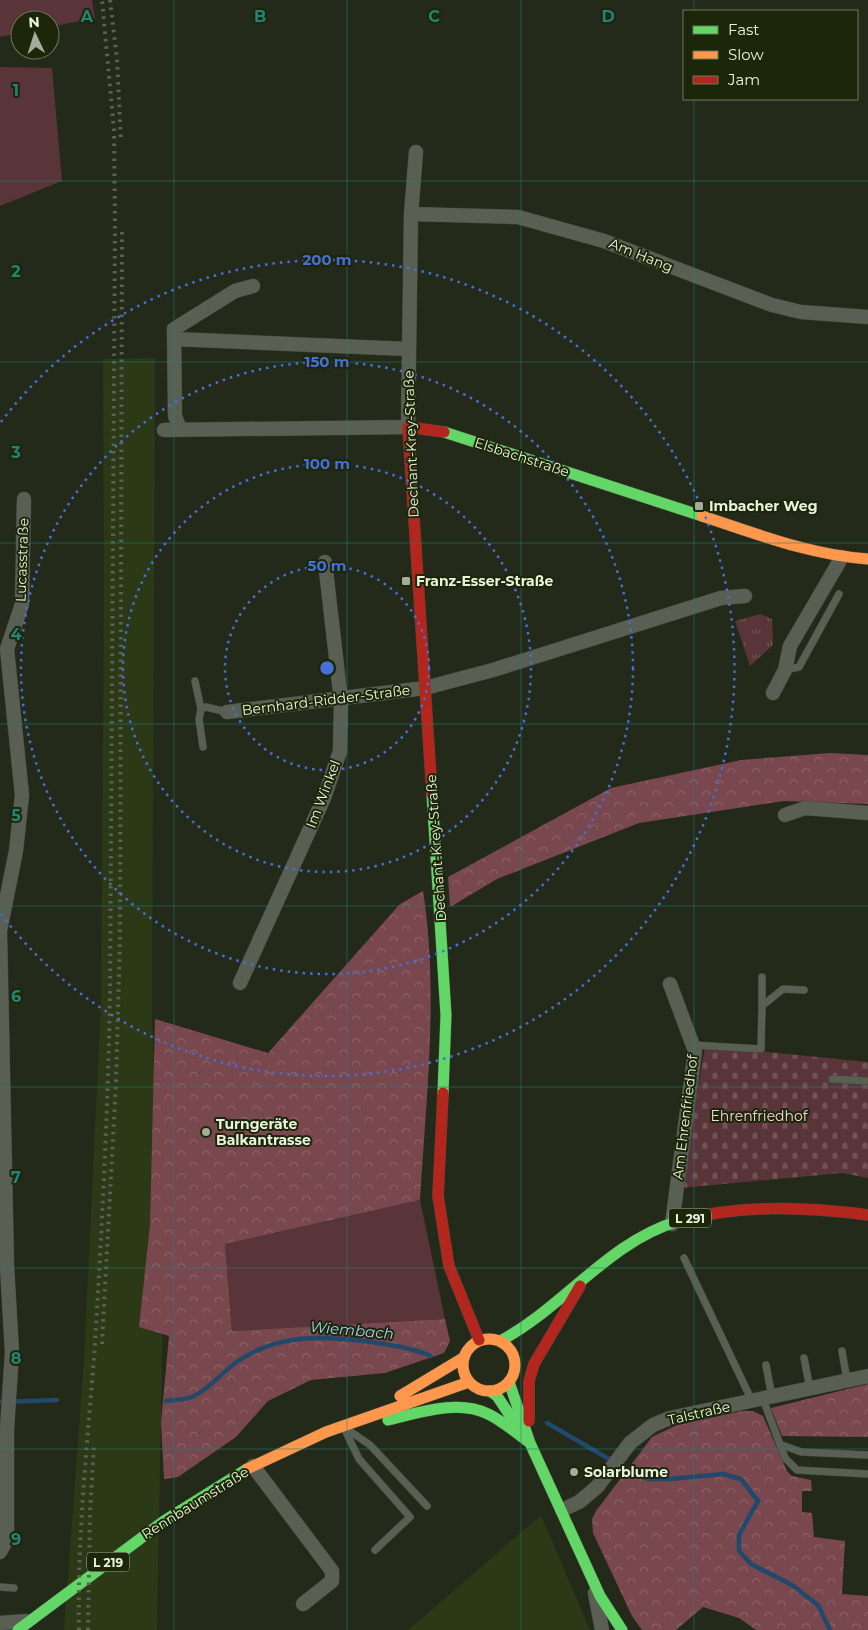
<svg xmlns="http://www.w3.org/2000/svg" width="868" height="1630" font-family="Montserrat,sans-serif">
	<defs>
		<pattern id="forest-crowns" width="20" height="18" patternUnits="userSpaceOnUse" patternTransform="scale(1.25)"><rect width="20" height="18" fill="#79474e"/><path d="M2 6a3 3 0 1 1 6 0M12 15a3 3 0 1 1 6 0" fill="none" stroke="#8c6267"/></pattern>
		<pattern id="cemetery-stones" width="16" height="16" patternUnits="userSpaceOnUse" patternTransform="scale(1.25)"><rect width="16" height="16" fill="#593439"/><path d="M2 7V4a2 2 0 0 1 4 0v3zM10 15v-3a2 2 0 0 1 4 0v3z" fill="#715255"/></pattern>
		<pattern id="park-tufts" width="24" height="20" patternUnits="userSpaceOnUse" patternTransform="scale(1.25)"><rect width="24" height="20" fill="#593439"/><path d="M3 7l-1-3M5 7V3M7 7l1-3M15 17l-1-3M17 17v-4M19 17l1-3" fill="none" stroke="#715255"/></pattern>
	</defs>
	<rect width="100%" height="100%" fill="#232a19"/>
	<!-- built -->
	<path fill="#2b3916" d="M155,358L152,1018L163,1306L157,1630H64L84,1359L101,1004L104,601L103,359Z
		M541,1515L590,1630H408L413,1626Z"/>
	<!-- green -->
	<path fill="#593439" d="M0,0H92L95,18L50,27V20H20V33L0,37Z
		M0,67L52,68L62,181L0,206Z
		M420,1200L445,1319L232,1331L225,1244Z"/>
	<!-- forest -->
	<path fill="url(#forest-crowns)" d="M830,753L868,755V804L784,801L639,823L497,879L450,907L448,877L611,788L741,760Z
		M423,891C439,993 426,1098 420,1200L225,1244L232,1331L445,1319L450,1341L444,1353L385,1373L311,1380L268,1401L236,1437L178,1477L164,1479L161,1422L169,1336L139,1327L150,1225L155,1019L268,1053L400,904Z
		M868,1384V1437L782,1436L771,1408Z
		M742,1411H753L763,1416L787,1471L792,1476L811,1480L812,1491H802V1512L812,1513L814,1537L845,1541L842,1594L868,1596V1630H756L739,1618L703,1607L676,1630H642L632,1616L593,1533L592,1519L596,1511L652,1437L677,1425Z"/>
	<!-- cemetery -->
	<path fill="url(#cemetery-stones)" d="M705,1046L868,1062V1178L842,1173L681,1188Z"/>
	<!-- park -->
	<path fill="url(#park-tufts)" d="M760,614L772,619L773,645L750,666L735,621Z"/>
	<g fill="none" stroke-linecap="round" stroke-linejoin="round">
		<!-- stream -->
		<path stroke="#21496b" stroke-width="4.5" d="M166,1401C174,1400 184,1400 192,1397C210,1389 222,1372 238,1361C280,1333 323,1336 371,1342C391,1345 412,1348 431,1356
			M0,1402L57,1400
			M547,1423L633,1473L648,1479H671L723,1474L741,1479L758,1501L739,1535V1551L751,1564L792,1585L818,1605L830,1630"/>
		<!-- lane casing -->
		<g stroke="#414739" stroke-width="8">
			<path id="lane" d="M785,670L799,667L839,594
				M195,681L201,709
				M203,747L199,719L201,709L206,707L227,712
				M762,977V1006L783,989L804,990
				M693,1045L761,1049L762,1006
				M832,1079L868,1081
				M684,1258L752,1401
				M842,1351L847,1380
				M804,1358L810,1389
				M766,1365L772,1397
				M763,1399L785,1458L797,1470L868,1474
				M344,1428L359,1459L410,1517L375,1550
				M347,1429L370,1445L427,1506
				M782,1445L801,1452L868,1455
				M0,1587L14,1588"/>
		</g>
		<!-- street casing -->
		<g stroke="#414739" stroke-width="15">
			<path id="street" d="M411,214L518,217L604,241L772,305L801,312L868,317
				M174,339L408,349
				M180,429L175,416L174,329L235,291L253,286
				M164,430L408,427L411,214L416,152
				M773,693L785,670L790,646L842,557
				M227,712L425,688L493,670L721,598L745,596
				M785,815L805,808L868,813
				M0,931L16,851L22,795L7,649L22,604L24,499
				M0,932L7,1266L12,1352L7,1429V1539L0,1552
				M240,983L324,798L340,751L341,701L325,562
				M670,984L695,1051L672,1224
				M253,1466L332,1571V1581L303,1604
				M562,1510L579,1502L597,1487L630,1443L653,1425L670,1418L868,1376
				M595,1593L602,1630
				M0,1623L27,1621"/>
		</g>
		<!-- fast casing -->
		<g stroke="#414739" stroke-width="12">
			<path id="fast" d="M444,432L702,516
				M432,794L446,1015L443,1093
				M500,1341C563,1308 609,1241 679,1221
				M509,1382L530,1443L600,1596L622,1630
				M490,1391L497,1396L515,1423
				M388,1420C419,1413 457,1399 488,1414C503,1421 516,1433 530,1443
				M18,1630L164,1521L247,1469"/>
		</g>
		<!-- slow casing -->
		<g stroke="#414739" stroke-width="12">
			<path id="slow" d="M702,516C757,534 810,555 868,559
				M463 1365a26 26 0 1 1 52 0a26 26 0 1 1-52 0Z
				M400,1396L463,1358
				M247,1469L326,1432L469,1382"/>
		</g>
		<!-- jam casing -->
		<g stroke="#414739" stroke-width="12">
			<path id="jam" d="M432,794L408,427L444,432
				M443,1093L438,1196L449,1266L479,1340
				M679,1221C742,1204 804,1207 868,1215
				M529,1421V1381L534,1364L580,1286"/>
		</g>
		<!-- lane -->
		<use href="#lane" stroke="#5a5f54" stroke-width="7"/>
		<!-- street -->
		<use href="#street" stroke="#5a5f54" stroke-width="14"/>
		<!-- fast -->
		<use href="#fast" stroke="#63d668" stroke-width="11"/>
		<!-- slow -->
		<use href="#slow" stroke="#ff974d" stroke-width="11"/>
		<!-- jam -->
		<use href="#jam" stroke="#b3261e" stroke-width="11"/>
		<!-- rail -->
		<path stroke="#5b6054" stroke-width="4" stroke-dasharray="2.5 5" stroke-linecap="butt" d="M110,0L117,59L121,142
			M102,1344L116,1082L120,939L122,227
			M79,1630C77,1534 88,1439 95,1344C102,1227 108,1110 110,993L115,222L114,130L102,0
			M88,1630L90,1513L94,1444"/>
	</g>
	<!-- grid -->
	<path fill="none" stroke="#258279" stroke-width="1" stroke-opacity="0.55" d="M174,0V1630M347,0V1630M521,0V1630M694,0V11M694,99V1630M0,181H868M0,362H868M0,543H868M0,724H868M0,906H868M0,1087H868M0,1268H868M0,1449H868"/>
	<!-- distance rings -->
	<g fill="none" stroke="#466fd9" stroke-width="2.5" stroke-dasharray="2.5 5">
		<circle cx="327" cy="668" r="102"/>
		<circle cx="327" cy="668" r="204"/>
		<circle cx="327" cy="668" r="306"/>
		<path d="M1 422A408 408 0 1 1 1 914"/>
	</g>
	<!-- markers -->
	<g fill="#a4ac9a" stroke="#1b2708" stroke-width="2">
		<rect x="694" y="501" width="10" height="10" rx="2.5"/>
		<rect x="401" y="576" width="10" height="10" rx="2.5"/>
		<circle cx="206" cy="1132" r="5"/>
		<circle cx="574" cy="1472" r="5"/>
	</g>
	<g text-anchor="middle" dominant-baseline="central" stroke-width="4" stroke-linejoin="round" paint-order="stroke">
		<!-- shield labels -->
		<g fill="#1b2708" stroke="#abb59e" stroke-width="1">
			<rect x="669" y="1208.5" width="42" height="19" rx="4"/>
			<rect x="87" y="1552.5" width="42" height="19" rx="4"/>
		</g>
		<g font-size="12" font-weight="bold" fill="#e9f2df">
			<text x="690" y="1218">L 291</text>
			<text x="108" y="1562">L 219</text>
		</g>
		<!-- street labels -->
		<g font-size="14" fill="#e9f2df" stroke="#1b2708">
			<text transform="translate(641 255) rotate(22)">Am Hang</text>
			<text transform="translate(411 444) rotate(-92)">Dechant-Krey-Straße</text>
			<text transform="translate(522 457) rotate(18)">Elsbachstraße</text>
			<text transform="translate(22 560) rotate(-88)">Lucasstraße</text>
			<text transform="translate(326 700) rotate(-7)">Bernhard-Ridder-Straße</text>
			<text transform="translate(323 794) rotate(-69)">Im Winkel</text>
			<text transform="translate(436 848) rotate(-94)">Dechant-Krey-Straße</text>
			<text transform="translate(685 1117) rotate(-83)">Am Ehrenfriedhof</text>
			<text transform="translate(699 1413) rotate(-13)">Talstraße</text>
			<text transform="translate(195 1503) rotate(-32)">Rennbaumstraße</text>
		</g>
		<!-- poi labels -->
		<g font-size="14" font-weight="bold" fill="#e9f2df" stroke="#1b2708" text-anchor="start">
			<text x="709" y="506">Imbacher Weg</text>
			<text x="416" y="581">Franz-Esser-Straße</text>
			<text x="216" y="1124">Turngeräte<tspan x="216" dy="16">Balkantrasse</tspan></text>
			<text x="584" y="1472">Solarblume</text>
		</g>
		<!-- park labels -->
		<g font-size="14" fill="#fbd4da" stroke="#1b2708">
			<text x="759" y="1116">Ehrenfriedhof</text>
		</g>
		<!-- water labels -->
		<g font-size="15" font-style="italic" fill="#a8cff4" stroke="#1b2708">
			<text transform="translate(352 1330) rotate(5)">Wiembach</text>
		</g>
	</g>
	<g font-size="16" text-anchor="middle" font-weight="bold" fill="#258279" stroke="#1b2708" stroke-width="4" stroke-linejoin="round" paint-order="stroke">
		<text x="87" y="22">A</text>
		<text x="260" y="22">B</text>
		<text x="434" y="22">C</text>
		<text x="608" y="22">D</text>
		<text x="16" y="96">1</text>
		<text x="16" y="277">2</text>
		<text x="16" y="458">3</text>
		<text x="16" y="640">4</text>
		<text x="16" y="821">5</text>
		<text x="16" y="1002">6</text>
		<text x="16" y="1183">7</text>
		<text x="16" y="1364">8</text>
		<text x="16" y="1545">9</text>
	</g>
	<circle cx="327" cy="668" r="8" fill="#466fd9" stroke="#1b2708" stroke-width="2.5"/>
	<g font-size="15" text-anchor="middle" font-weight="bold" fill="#466fd9" stroke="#1b2708" stroke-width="4" stroke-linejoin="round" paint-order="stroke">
		<text x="327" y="265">200 m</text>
		<text x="327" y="367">150 m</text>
		<text x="327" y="469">100 m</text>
		<text x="327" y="571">50 m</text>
	</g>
	<!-- legend -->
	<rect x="683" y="10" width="175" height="90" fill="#1b2708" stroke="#6d785e"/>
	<rect x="693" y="26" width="25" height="8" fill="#63d668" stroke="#6d785e"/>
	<text x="728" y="35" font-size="15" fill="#e9f2df">Fast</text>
	<rect x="693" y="51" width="25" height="8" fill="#ff974d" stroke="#6d785e"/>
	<text x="728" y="60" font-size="15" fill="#e9f2df">Slow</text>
	<rect x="693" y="76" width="25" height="8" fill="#b3261e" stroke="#6d785e"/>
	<text x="728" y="85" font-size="15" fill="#e9f2df">Jam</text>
	<!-- north arrow -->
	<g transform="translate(35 35) rotate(356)"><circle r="24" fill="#1b2708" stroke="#6d785e"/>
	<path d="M0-4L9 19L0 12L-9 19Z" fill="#a4ac9a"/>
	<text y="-8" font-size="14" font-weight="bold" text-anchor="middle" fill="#e9f2df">N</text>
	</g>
</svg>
